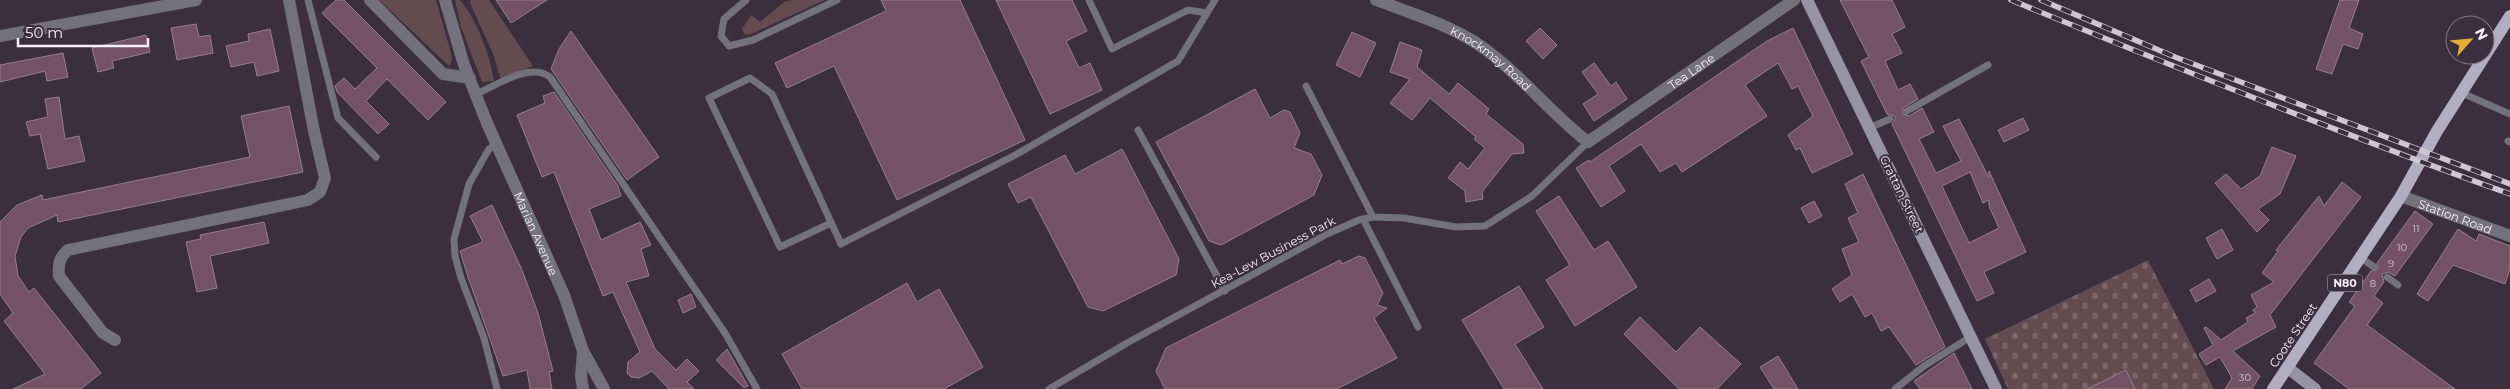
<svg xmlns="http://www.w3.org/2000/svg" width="2510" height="389" font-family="Montserrat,sans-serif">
	<defs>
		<pattern id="cemetery-stones" width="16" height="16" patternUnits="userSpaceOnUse" patternTransform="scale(1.25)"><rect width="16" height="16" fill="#644b4f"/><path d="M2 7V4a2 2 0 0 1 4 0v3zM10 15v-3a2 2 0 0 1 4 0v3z" fill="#7b6569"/></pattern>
	</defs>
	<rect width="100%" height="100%" fill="#3b2e3f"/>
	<!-- green -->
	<path fill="#644b4f" d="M379,0H436L451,53L452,60L449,66Z
		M455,0H460C477,20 490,55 494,81L482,82L461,27Z
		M471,0H489L533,66L501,80L493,54L470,3Z
		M791,0H825L751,34L745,35L742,29L751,15L760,22L784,2Z"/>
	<!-- cemetery -->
	<path fill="url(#cemetery-stones)" d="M2148,260L2214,389H2008L1985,339Z"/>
	<!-- building -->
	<path fill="#735265" stroke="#967f8c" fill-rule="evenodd" d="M336,0H344L446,102L428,120L387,79L366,101L389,124L378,134L337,92L335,86L344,78L355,89L377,68L322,13Z
		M496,0H547L511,23Z
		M881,0H960L1025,140L897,200L834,66L787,88L775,63L886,11Z
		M996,0H1072L1087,31L1066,41L1079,68L1090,63L1102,90L1050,114Z
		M1840,0H1892L1905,27L1892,34L1902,53L1885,61L1898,90L1910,84L1918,99L1903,108V114L1909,116L1922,108L1934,132L1919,139L1936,173L1961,161L1943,126L1959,119L1989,178V171L2026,252L1984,272L1994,293L1977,301L1892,124L1895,120V116L1887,114L1861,61L1869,57ZM1970,172L1983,203L1989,200V206L1999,228L1969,243L1942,186Z
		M2340,0H2359L2349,28L2363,34L2358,49L2343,44L2332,74L2316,69Z
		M196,24L199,37L210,35L213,53L177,60L171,28Z
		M1540,28L1557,45L1543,59L1526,41Z
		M1793,28L1853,154L1812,173L1800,148L1796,150L1788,135L1813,116L1798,86L1792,89L1778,63L1745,85L1767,116L1682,172L1676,163L1660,172L1641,144L1609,166L1625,191L1601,207L1576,168L1589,160L1590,162L1767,41Z
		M270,29L279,71L257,76L254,62L231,67L226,46L249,41L248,34Z
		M571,31L659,157L627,180L551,69L559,49Z
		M1352,32L1376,43L1360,77L1336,65Z
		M146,35L150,52L112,61L114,68L98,72L92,48Z
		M1400,42L1422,50L1417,67L1449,94L1458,83L1489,109L1486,114L1523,144L1524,153L1512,154L1482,192L1483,199L1466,202L1465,191L1448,178L1460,162L1468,169L1485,148L1474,139L1476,137L1430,98L1412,120L1390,103L1410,79L1390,72Z
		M63,53L68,77L47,81L45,71L0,82V65Z
		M1594,63L1611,86L1616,82L1627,99L1594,121L1583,104L1598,94L1582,72Z
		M1255,89L1270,118L1284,110L1290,112L1300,133L1294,148L1311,154L1322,175L1314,195L1221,245L1209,241L1156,142Z
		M554,92L618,186L621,196L589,209L601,240L640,222L651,245L641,249L649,276L626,282L655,349L676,370L687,359L699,371L687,382L694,389H669L652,371L639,378L631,377L627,373L628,362L640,352L613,292L603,296L554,172L542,177L517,115L545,103L543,96Z
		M59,97L65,139L79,136L85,161L48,169L40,134L30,136L26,122L48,117L45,99Z
		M289,106L303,172L58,222L57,215L28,228L21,237L15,256L18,276L29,292L34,288L101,373L81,389H13L45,374L4,321L13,313L0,294V222L17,205L42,195L43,200L250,157L241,116Z
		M2023,118L2029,130L2004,142L1998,130Z
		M2272,147L2296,156L2280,194L2258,209L2269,220L2257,232L2215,183L2226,174L2241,189L2260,176Z
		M1122,149L1179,259L1176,275L1103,311L1088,307L1031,197L1018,203L1008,184L1065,155L1075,174Z
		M1863,174L1945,347L1916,365L1889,327L1881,331L1872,313L1865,317L1852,294L1840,302L1832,289L1852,275L1842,249L1859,242L1848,218L1858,213L1845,184Z
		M2342,182L2361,197L2270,315L2276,327L2233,351L2260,376L2252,389H2225L2232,378L2220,357L2206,365L2199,354L2213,345L2204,328L2206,327L2221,340L2248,322L2246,318L2255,313L2253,310L2257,307L2251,295L2274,282L2262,273L2278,251L2276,250L2319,196L2324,206Z
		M1559,196L1594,250L1608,241L1637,287L1575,326L1546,280L1570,265L1536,211Z
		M1814,201L1822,216L1809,223L1801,208Z
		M492,205L522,270L538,313L553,371L549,372L552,389H530L527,370L503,376L468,277L460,251L483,242L470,216Z
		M2415,211L2433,224L2395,276L2388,272L2382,274L2384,282L2374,296L2383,303L2367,325L2455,389H2349L2314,363L2355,306L2349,302L2371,271L2378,270L2377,263Z
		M264,222L269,243L210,256L217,288L197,292L186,242L201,239L200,235Z
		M2222,229L2233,250L2217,259L2206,238Z
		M2458,229L2476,241L2479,234L2510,246V269L2505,284L2453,265L2428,301L2417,294Z
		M1359,256L1365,258L1383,293L1377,305L1387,308L1374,318L1397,358L1337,389H1165L1156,371L1166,348L1340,260L1342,264Z
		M2209,279L2216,291L2196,302L2190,290Z
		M907,283L917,302L939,289L983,367L944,389H802L782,354Z
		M1519,286L1544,327L1515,344L1543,389H1504L1462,320Z
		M691,294L696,307L683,313L678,300Z
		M1640,317L1676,352L1700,327L1741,364L1717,389H1679L1624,334Z
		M727,349L748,386L744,388L716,360Z
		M1954,353L1972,389H1920L1914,381Z
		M1778,356L1798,389H1774L1760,367Z
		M2126,370L2135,389H2087Z"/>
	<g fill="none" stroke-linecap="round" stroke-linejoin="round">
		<!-- lane -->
		<path stroke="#73717b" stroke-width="7" d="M308,0L338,118L376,157
			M746,0L724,19L721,36L729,46L753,40L837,0
			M1089,0L1112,49L1188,10L1207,13
			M1306,86L1373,217
			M2462,93L2510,114
			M476,94C497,85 530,62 550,77L725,333L757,389
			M1907,111L1988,65
			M1869,128L1890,119
			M1138,130L1225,291
			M2508,141L2510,142
			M496,144L489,149L469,184L454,239L455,256L461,278L484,338L497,389
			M1363,219L1418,327
			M831,223L780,247L709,98L750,78L772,94L841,244L1017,154L1178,61L1215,0
			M2361,258L2374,267
			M2387,277L2398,285
			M1049,389L1127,343L1327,234L1359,220L1373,217L1404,218L1456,227L1485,226L1532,196L1588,142
			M1895,389L1924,366L1972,336"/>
		<!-- street -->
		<g stroke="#73717b" stroke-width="12">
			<path d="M370,0L443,74L470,78"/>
			<path id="s1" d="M445,0L464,65L487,123L564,295L583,351L604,389"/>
			<path id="s2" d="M1376,0C1416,15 1461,28 1494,56C1527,82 1554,116 1588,142L1794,0"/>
			<path d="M0,36L196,0"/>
			<path id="s3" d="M2401,196L2510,236"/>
			<path d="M115,340L103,333L59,276C58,264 59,258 68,250L308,200L320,192L325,178L314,131L289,0"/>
			<path d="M583,352L581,376L583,389"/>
		</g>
		<!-- secondary -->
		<path stroke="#9694a4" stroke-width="12" d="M1807,0L1996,389
			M2288,368L2315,389"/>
		<!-- primary -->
		<path stroke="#b1aec2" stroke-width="12" d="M2273,389L2401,196L2437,131L2510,16"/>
		<!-- rail casing -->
		<g stroke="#cfc6d2" stroke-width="5.5">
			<path id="rail" d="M2011,0C2176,68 2342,134 2510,194
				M2041,0L2175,57L2510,184"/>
		</g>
		<!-- rail -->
		<use href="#rail" stroke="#3b2e3f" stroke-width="4" stroke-dasharray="11" stroke-linecap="butt"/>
	</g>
	<g text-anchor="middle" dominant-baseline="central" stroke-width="4" stroke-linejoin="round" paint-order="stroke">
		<!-- number labels -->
		<g font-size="10" fill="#d5c7d4">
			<text x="2416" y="228">11</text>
			<text x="2402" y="247">10</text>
			<text x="2391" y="263">9</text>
			<text x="2373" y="283">8</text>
			<text x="2245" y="377">30</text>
		</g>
		<!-- shield labels -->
		<rect fill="#3b2e3f" stroke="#beb4c1" stroke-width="1" x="2327.5" y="274.5" width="35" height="17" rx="4"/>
		<g font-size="11" font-weight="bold" fill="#f6eef9">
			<text x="2345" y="283">N80</text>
		</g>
		<!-- street labels -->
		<g font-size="12" fill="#f6eef9" stroke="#3b2e3f">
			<text stroke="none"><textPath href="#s2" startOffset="130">Knockmay Road</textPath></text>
			<text stroke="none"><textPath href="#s2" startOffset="384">Tea Lane</textPath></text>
			<text transform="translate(1902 194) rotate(64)">Grattan Street</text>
			<text stroke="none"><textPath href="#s3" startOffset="58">Station Road</textPath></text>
			<text stroke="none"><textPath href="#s1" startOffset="251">Marian Avenue</textPath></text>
			<text transform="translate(1273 252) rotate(-28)">Kea-Lew Business Park</text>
			<text transform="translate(2293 335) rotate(-56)">Coote Street</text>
		</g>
	</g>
	<!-- north arrow -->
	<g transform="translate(2470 40) rotate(63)"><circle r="24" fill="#3b2e3f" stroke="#867b89"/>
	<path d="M0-4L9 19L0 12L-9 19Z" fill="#e1af34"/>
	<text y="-8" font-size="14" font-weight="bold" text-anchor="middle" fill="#f6eef9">N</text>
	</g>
	<!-- scale -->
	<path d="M18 38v8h130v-8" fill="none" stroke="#f6eef9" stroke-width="2.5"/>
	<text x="25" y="38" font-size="15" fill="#f6eef9" stroke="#3b2e3f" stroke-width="4" paint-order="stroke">50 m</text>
</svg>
